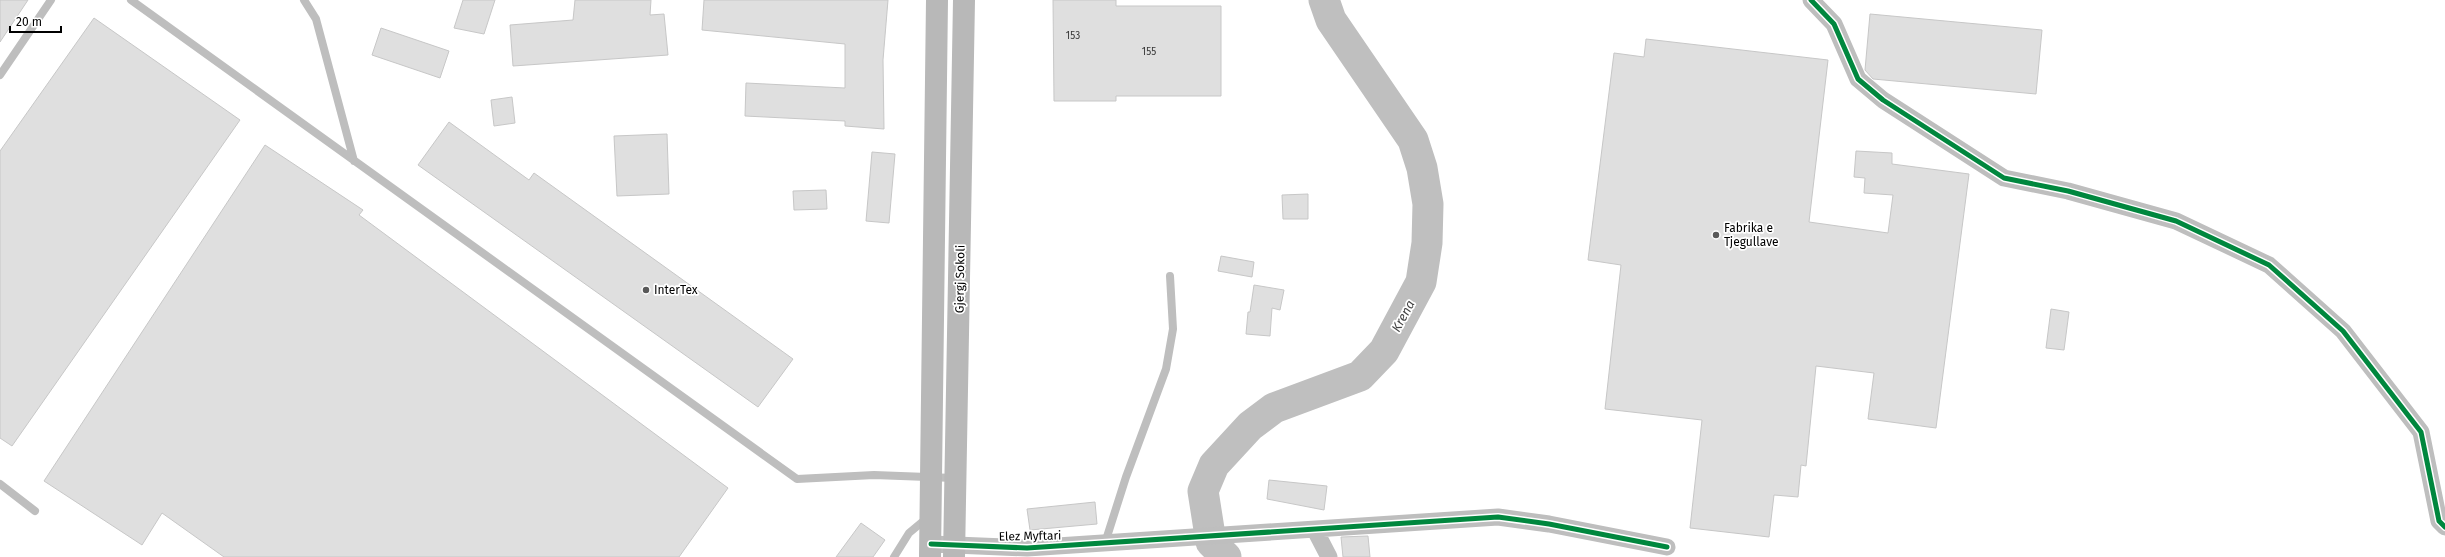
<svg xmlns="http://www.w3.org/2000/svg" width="2445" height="557" font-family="'Fira Sans',sans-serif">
	<rect width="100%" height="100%" fill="#fff"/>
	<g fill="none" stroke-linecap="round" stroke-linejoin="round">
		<!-- river -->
		<path stroke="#bfbfbf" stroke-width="31" d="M1226,557L1211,542L1203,491L1214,465L1250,426L1274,408L1360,376L1384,351L1421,282L1427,243L1428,204L1422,168L1413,140L1331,20L1324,0"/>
	</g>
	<!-- building -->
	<path fill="#dfdfdf" stroke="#c7c7c7" d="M0,0H28L0,42Z
		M463,0H495L484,34L454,28Z
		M575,0H651L650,15L664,14L668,55L513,66L510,25L573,20Z
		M704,0H888L883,60L884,129L845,126V121L745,116L746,83L845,88V44L702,30Z
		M1053,0H1116V6H1221V96H1116V101H1054Z
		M1870,14L2042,30L2036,94L1873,79L1865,70Z
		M94,18L240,120L12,446L0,438V151Z
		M381,28L449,51L440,78L372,55Z
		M1646,39L1828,60L1809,222L1888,233L1893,195L1864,193L1865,178L1854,177L1856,151L1892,153V164L1969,174L1936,428L1868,419L1874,373L1816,366L1806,466L1801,465L1798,497L1774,495L1769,537L1690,528L1702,420L1605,409L1621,265L1588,260L1614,53L1644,57Z
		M512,97L515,123L494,126L491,100Z
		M449,122L529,180L534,173L793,359L758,407L418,165Z
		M667,134L669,194L617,196L614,136Z
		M265,145L363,210L359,215L728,488L679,557H224L162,513L142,545L44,481Z
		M872,152L895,154L889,223L866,221Z
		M826,190L827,209L794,210L793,191Z
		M1308,194V219H1283L1282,195Z
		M1221,256L1254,262L1252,277L1218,271Z
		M1254,285L1284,290L1280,310L1272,308L1270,336L1246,334L1248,312H1250Z
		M2051,309L2069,312L2064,350L2046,348Z
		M1269,480L1327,486L1324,510L1267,499Z
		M1095,502L1097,524L1030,530L1027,509Z
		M861,523L885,540L873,557H836Z
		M1368,536L1370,557H1343L1341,537Z"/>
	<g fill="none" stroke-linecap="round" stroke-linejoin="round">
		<!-- lane -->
		<path stroke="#bebebe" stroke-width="8" d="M131,0L797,479L874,475L954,478
			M304,0L316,19L354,161
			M0,75L51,0
			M0,484L35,511
			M1105,543L1126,477L1166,369L1173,329L1170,276
			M894,557L909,533L927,518"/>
		<!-- street -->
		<path stroke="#bebebe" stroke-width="17" d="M1811,0L1834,24L1858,79L1883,100L2004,178L2068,191L2176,221L2269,265L2343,331L2421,432L2439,521L2445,527
			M1315,530L1329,557
			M931,544L1027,548L1498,517L1549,524L1667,547"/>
		<!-- secondary -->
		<path stroke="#b8b8b8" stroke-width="22" d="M930,557L937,0
			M954,557L964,0"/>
		<!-- cycleway casing -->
		<g stroke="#fff" stroke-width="8">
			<path id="cycleway" d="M1811,0L1834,24L1858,79L1883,100L2004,178L2068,191L2176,221L2269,265L2343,331L2421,432L2439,521L2445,527
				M931,544L1027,548L1498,517L1549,524L1667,547"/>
		</g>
		<!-- cycleway -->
		<use href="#cycleway" stroke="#00873e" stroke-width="5"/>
	</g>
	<!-- markers -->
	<g fill="#595959" stroke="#fff" stroke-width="1.5">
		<circle cx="1716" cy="235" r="4"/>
		<circle cx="646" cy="290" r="4"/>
	</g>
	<g text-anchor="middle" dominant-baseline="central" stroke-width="3.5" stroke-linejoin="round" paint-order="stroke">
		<!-- number labels -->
		<g font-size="10" fill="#383838">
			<text x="1073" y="36">153</text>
			<text x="1149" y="52">155</text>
		</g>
		<!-- poi labels -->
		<g font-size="12" fill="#000" stroke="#fff" text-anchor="start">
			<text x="1724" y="228">Fabrika e<tspan x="1724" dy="14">Tjegullave</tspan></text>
			<text x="654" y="290">InterTex</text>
		</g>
		<!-- street labels -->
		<g font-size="12" fill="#000" stroke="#fff">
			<text transform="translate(960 279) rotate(-89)">Gjergj Sokoli</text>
			<text transform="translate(1030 536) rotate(-1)">Elez Myftari</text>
		</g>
		<!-- water labels -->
		<g font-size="13" font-style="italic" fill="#444" stroke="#fff">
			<text transform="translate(1403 316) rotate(-62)">Krena</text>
		</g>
	</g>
	<!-- scale -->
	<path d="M10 26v6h51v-6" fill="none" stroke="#000000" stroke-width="2"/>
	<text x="16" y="26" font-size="12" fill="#000000" stroke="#ffffff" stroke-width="3" paint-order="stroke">20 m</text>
</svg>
